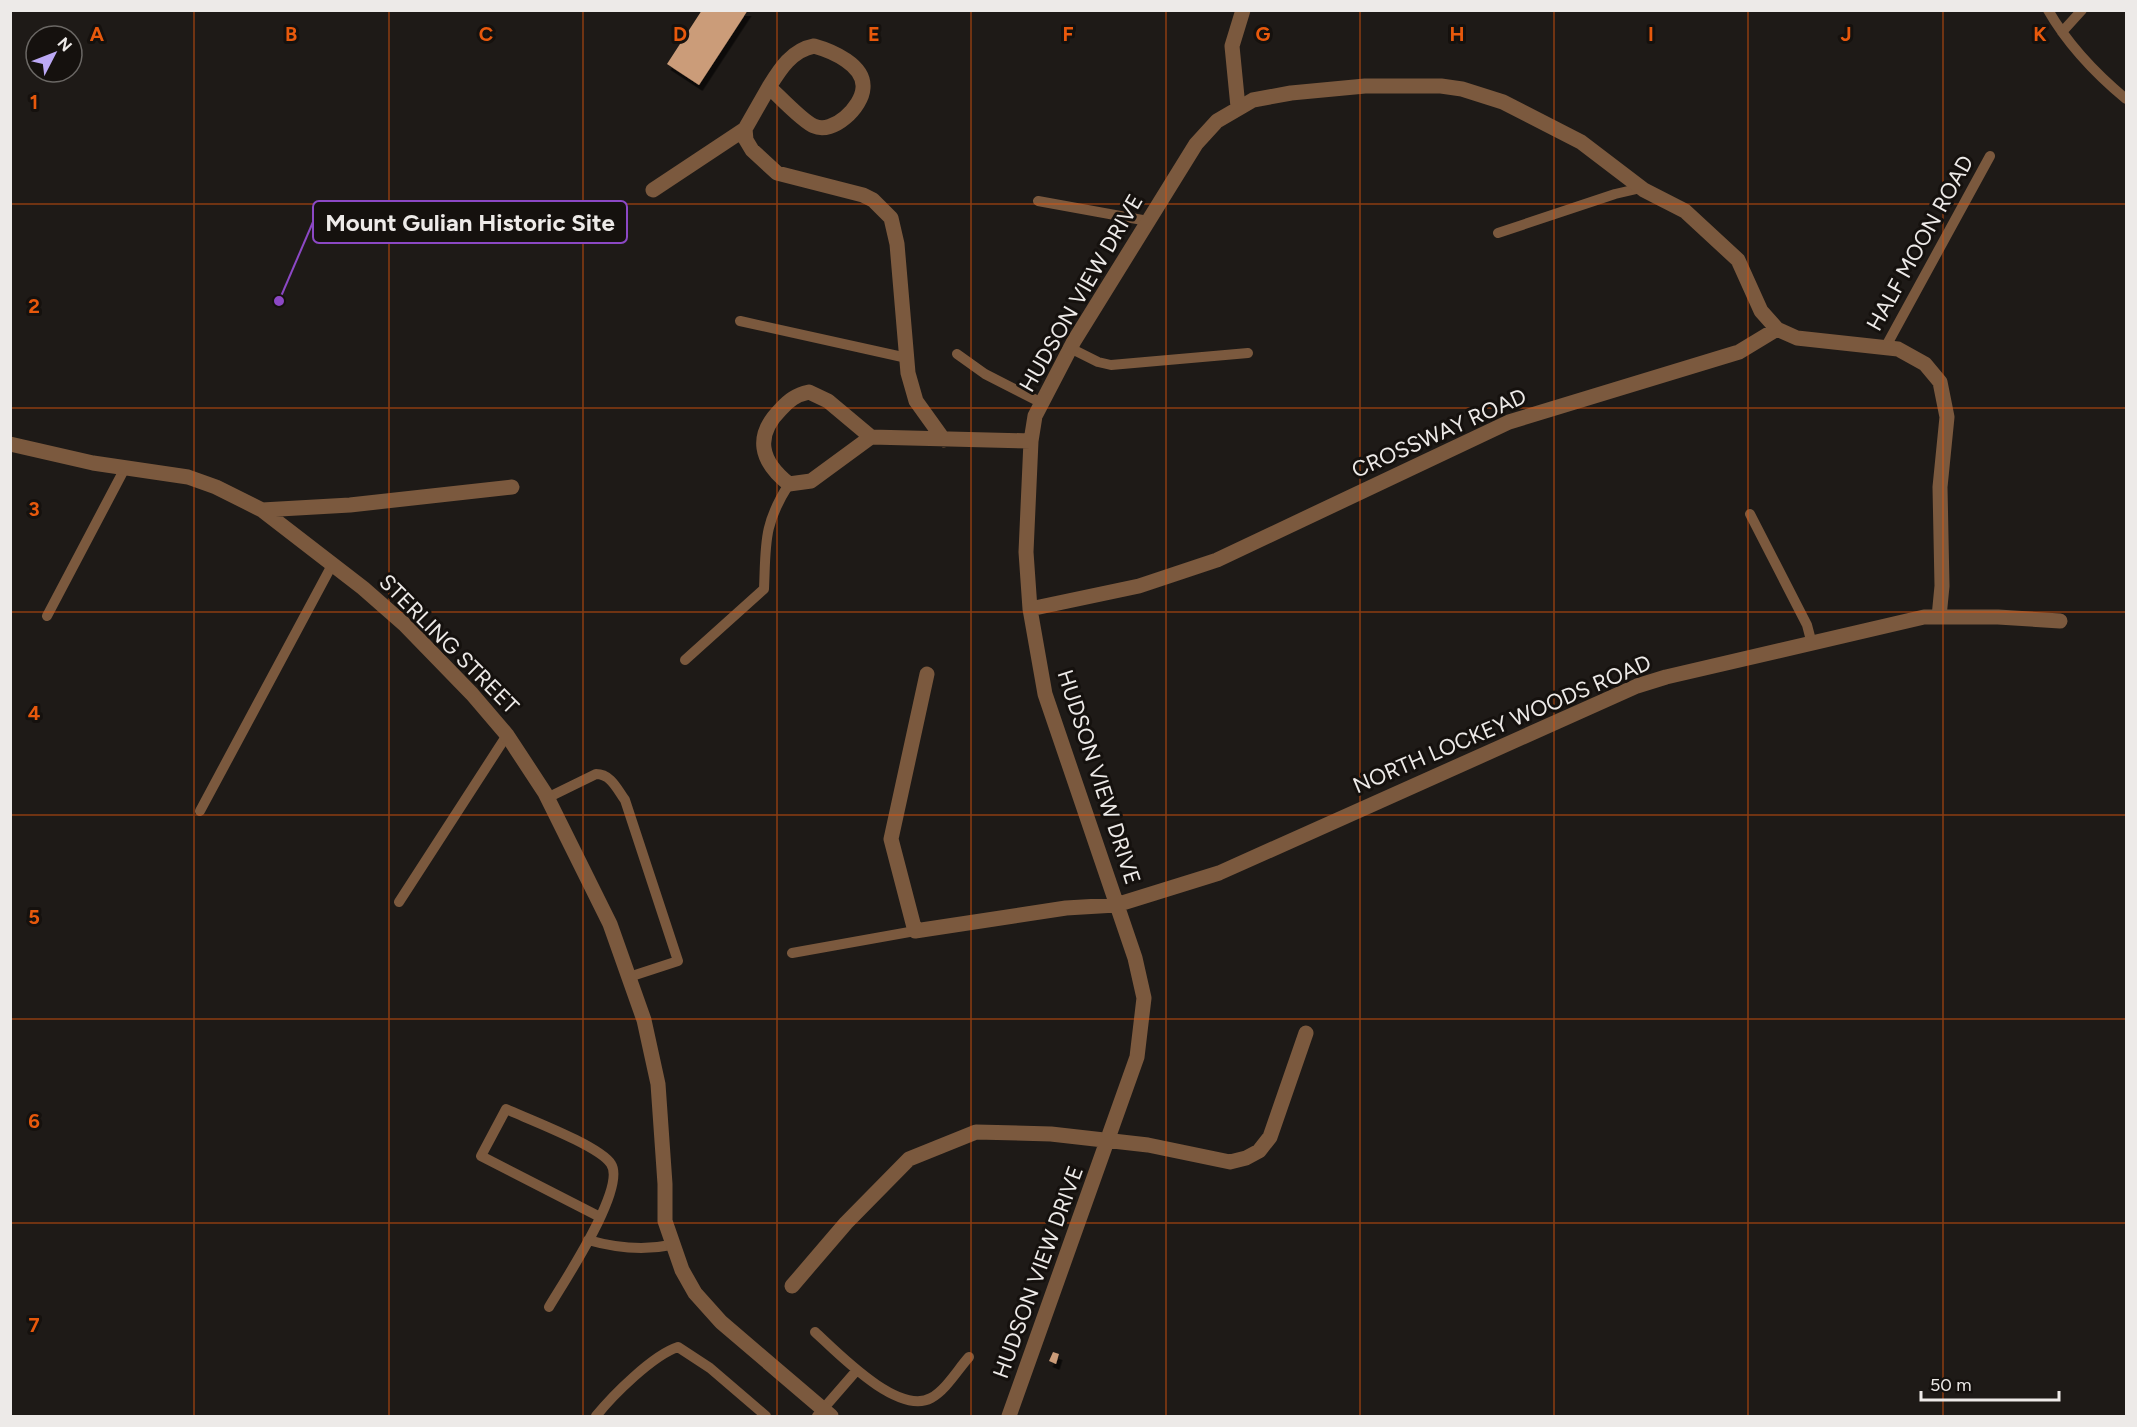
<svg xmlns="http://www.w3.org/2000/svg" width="2137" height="1427" font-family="Figtree,sans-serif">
	<defs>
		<filter id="shadow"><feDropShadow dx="3.5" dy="6" stdDeviation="0" flood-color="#0009"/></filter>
	</defs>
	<rect width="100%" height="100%" fill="#1e1a17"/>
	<!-- building -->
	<path fill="#cb9c79" filter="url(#shadow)" d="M702,10H748L699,85L667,64Z
		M1053,1352L1059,1354L1056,1364L1049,1361Z"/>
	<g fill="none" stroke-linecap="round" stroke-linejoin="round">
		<!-- lane -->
		<path stroke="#7b593e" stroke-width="10" d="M2048,10C2068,45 2096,74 2126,99
			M2062,32L2082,10
			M1038,201L1148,221
			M1498,233L1615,194L1641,188
			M740,321L907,358
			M1070,348L1098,362L1111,365L1248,353
			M1885,348L1990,156
			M957,354L985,374L1042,403
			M1750,514L1807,625L1812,644
			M47,616L125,468
			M685,660L764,589C766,543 763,525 789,484
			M547,798L596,774C611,774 617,789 625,800L678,961L629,977
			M200,811L332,565
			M399,902L507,735
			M792,953L915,931
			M588,1240C616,1248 642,1251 671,1245
			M549,1307C563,1283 627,1188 611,1164C600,1146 528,1119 506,1109L481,1156L600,1217
			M815,1332C838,1353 898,1416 931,1398C946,1390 958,1369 969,1357
			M596,1416C613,1395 653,1355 678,1347L710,1368L766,1416
			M817,1416L857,1370"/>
		<!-- street -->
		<path stroke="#7b593e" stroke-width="15" d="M814,46C832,51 865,65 863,88C862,107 833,135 814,126C803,122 778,95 769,87C780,69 792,50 814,46Z
			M769,87L745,129L746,140L752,150L777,173L863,195L873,200L891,218L897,244L908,373L916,401L944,440
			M1238,107L1232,46L1243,10
			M653,190L745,129
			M809,392L828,401L871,437L811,481L789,484C760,461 754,436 781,409C789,400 796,395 809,392Z
			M871,437L1031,441
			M10,444L93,463L188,477L216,487L262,510L363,588L404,624L472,694L507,735L545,793L610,924L644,1020L658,1084L665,1184V1221L682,1270L695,1293L721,1322L831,1416
			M262,510L350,505L512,487
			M1030,609L1139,586L1217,560L1509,422L1739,352L1777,329
			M927,674L891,839L915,931L1066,908L1116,905L1219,873L1637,686L1666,677L1924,617H1998L2060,621
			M792,1286L846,1223L909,1159L976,1132L1051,1134L1148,1145L1230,1162L1246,1158L1259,1151L1270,1137L1306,1033
			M1009,1416L1137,1057L1144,998L1135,958L1045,694L1030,609L1026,552L1031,441L1035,416L1074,341L1196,144L1217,121L1253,100L1291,93L1365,86H1441L1462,89L1503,102L1581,142L1644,190L1685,211L1738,260L1761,311L1777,329L1797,338L1898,349L1925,364L1940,382L1947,417L1940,487L1942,586L1939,617"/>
	</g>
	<!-- grid -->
	<path fill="none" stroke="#e8590c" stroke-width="1.5" stroke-opacity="0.55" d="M194,10V1416M389,10V1416M583,10V1416M777,10V1416M971,10V1416M1166,10V1416M1360,10V1416M1554,10V1416M1748,10V1416M1943,10V1416M10,204H2126M10,408H2126M10,612H2126M10,815H2126M10,1019H2126M10,1223H2126"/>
	<g text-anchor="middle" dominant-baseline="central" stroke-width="6" stroke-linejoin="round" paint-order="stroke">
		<!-- street labels -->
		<g font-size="22" fill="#edeae8" stroke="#15110e">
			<text transform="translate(1920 243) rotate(-61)">HALF MOON ROAD</text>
			<text transform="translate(1081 293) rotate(-60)">HUDSON VIEW DRIVE</text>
			<text transform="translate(1439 433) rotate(-24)">CROSSWAY ROAD</text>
			<text transform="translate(449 644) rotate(45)">STERLING STREET</text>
			<text transform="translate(1502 724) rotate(-23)">NORTH LOCKEY WOODS ROAD</text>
			<text transform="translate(1099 777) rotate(72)">HUDSON VIEW DRIVE</text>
			<text transform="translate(1038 1272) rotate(-70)">HUDSON VIEW DRIVE</text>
		</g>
	</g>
	<g font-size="20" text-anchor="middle" font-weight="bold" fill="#e8590c" stroke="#15110e" stroke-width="6" stroke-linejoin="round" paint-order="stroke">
		<text x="97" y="41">A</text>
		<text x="291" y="41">B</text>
		<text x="486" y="41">C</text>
		<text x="680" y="41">D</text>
		<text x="874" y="41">E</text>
		<text x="1068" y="41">F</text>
		<text x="1263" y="41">G</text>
		<text x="1457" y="41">H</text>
		<text x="1651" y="41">I</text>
		<text x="1846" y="41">J</text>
		<text x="2040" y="41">K</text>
		<text x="34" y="109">1</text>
		<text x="34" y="313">2</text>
		<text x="34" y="516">3</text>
		<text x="34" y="720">4</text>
		<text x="34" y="924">5</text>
		<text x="34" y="1128">6</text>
		<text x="34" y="1332">7</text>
	</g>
	<!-- callouts -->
	<path fill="none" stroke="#8c48c5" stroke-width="2" d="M279 301L313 222"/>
	<circle fill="#8c48c5" stroke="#15110e" stroke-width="2" cx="279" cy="301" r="6"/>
	<rect fill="#15110e" stroke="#8c48c5" stroke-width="2" x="313" y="201" width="314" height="42" rx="6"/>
	<g font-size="24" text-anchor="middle" font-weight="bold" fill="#edeae8">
		<text x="470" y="231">Mount Gulian Historic Site</text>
	</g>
	<!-- border -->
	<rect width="2137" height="1427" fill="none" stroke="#edeae8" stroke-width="24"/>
	<!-- north arrow -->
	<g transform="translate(54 54) rotate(48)"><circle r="28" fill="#15110e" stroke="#6b6865" stroke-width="1.5"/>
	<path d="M0-4.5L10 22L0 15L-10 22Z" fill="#bca9f5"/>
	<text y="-9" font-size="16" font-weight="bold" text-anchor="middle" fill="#edeae8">N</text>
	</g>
	<!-- scale -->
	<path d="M1921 1391v9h138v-9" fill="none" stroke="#edeae8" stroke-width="3"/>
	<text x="1930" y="1391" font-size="18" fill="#edeae8" stroke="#15110e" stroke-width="4.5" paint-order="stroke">50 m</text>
</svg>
